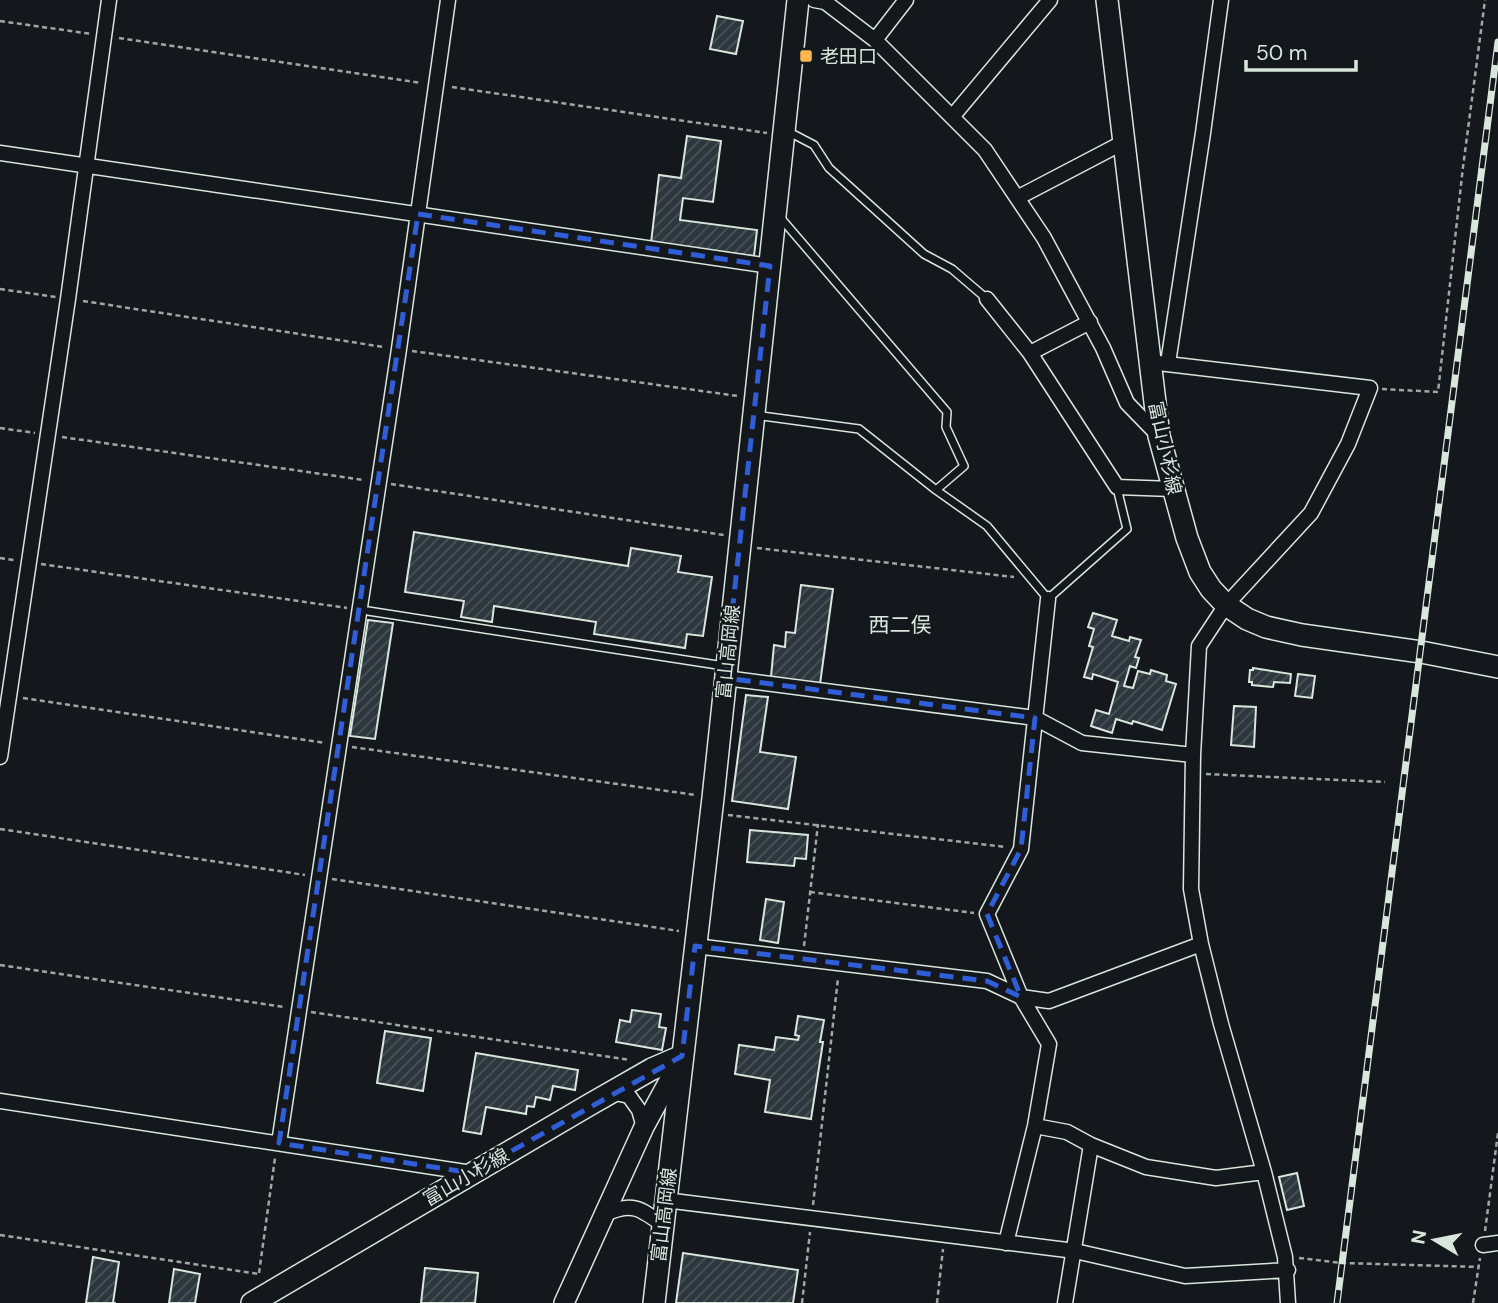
<svg xmlns="http://www.w3.org/2000/svg" width="1498" height="1303" font-family="'DM Sans','Noto Sans JP',sans-serif">
	<defs>
		<pattern id="building-hatch" width="6" height="6" patternUnits="userSpaceOnUse" patternTransform="scale(1.75)"><rect width="6" height="6" fill="#2c363c"/><path d="M-1 1l2-2M0 6l6-6M5 7l2-2" fill="none" stroke="#4a5358"/></pattern>
	</defs>
	<rect width="100%" height="100%" fill="#14181c"/>
	<!-- building -->
	<path fill="url(#building-hatch)" stroke="#d8e6dc" stroke-width="2" d="M717,16L743,21L736,54L710,49Z
		M687,136L721,141L713,202L683,198L680,220L757,230L754,256L651,243L659,175L681,178Z
		M414,532L628,566L631,548L681,556L678,572L712,577L703,636L687,634L685,648L594,634L596,622L494,606L492,622L461,617L464,601L405,592Z
		M801,585L833,589L820,684L771,677L774,645L785,647L786,632L795,633Z
		M1093,613L1117,620L1112,636L1129,641L1130,637L1141,640L1135,657L1139,658L1136,668L1130,666L1124,686L1133,688L1138,671L1150,674L1151,670L1167,675L1166,681L1176,684L1162,730L1133,721L1132,724L1116,719L1112,733L1091,726L1096,710L1109,714L1118,682L1093,674L1092,679L1084,677L1093,647L1089,646L1094,629L1088,627Z
		M368,620L393,623L375,739L350,736Z
		M1253,668L1291,674L1290,683L1274,682L1273,687L1252,685V682H1249L1250,670H1253Z
		M1298,674L1315,676L1312,698L1295,696Z
		M746,695L768,697L760,752L796,757L788,809L732,801Z
		M1234,706L1256,707L1254,747L1231,745Z
		M750,830L808,835L806,859L795,858L794,866L747,862Z
		M766,899L784,902L778,943L760,940Z
		M632,1010L661,1014L659,1027L666,1028L662,1050L616,1042L620,1020L630,1022Z
		M798,1016L824,1020L820,1042H823L811,1119L765,1112L770,1080L735,1074L739,1045L774,1050L776,1037L798,1040L799,1036L795,1035Z
		M385,1031L431,1038L423,1091L377,1083Z
		M476,1053L578,1070L575,1090L553,1086L550,1100L536,1097L534,1107L527,1106L526,1114L486,1107L481,1134L463,1131Z
		M1297,1173L1304,1206L1287,1210L1279,1177Z
		M683,1253L798,1270L793,1303H676Z
		M93,1257L119,1262L113,1303H116H86Z
		M425,1268L478,1273L475,1303H421Z
		M174,1269L200,1274L195,1303H169Z"/>
	<g fill="none" stroke-linecap="round" stroke-linejoin="round">
		<!-- lane casing -->
		<g stroke="#d8e6dc" stroke-width="10">
			<path id="lane" d="M789,132L814,145L829,168L924,254L952,269L987,299
				M779,216L947,412L946,427L964,466L936,490
				M755,415L859,429L936,490L987,526L1048,599L1127,529L1117,488
				M368,611L724,666"/>
		</g>
		<!-- street casing -->
		<g stroke="#d8e6dc" stroke-width="17">
			<path id="street" d="M814,0L825,2L875,40L985,150L1044,238L1103,348L1127,403L1159,436
				M875,40L906,0
				M952,117L1050,0
				M0,153L770,266
				M1017,198L1124,142
				M987,299L1030,353L1117,487L1172,489
				M1030,353L1090,322
				M1150,362L1370,388L1348,444L1311,513L1226,605L1199,646L1193,755L1191,889L1201,944L1221,1024L1264,1172L1285,1257L1288,1303
				M1168,363L1203,133L1221,0
				M725,678L1035,718L1082,743L1193,755
				M0,757L68,299L109,0
				M695,946L987,981L1021,997L1049,1001L1201,944
				M611,1092L629,1096L639,1110L644,1127
				M0,1101L472,1173
				M1035,1126L1067,1132L1091,1145L1146,1167L1216,1178L1264,1172
				M279,1143L399,349L448,0
				M665,1200L1075,1251L1185,1276L1288,1270
				M605,1214C632,1202 640,1208 663,1225
				M1006,1243L1035,1126L1049,1044L1021,997L987,914L1021,849L1048,599
				M1483,1245L1498,1243
				M1065,1303L1091,1145"/>
		</g>
		<!-- secondary casing -->
		<g stroke="#d8e6dc" stroke-width="22">
			<path id="secondary" d="M564,1303L644,1127L682,1057"/>
		</g>
		<!-- primary casing -->
		<g stroke="#d8e6dc" stroke-width="24">
			<path id="primary" d="M1107,0L1159,436L1187,538L1200,572L1211,589L1226,605L1247,619L1266,627L1302,635L1421,652L1498,667
				M252,1303L589,1105L652,1069L682,1056
				M654,1303L713,798L798,0"/>
		</g>
		<!-- path -->
		<path stroke="#9da8a2" stroke-width="2.5" stroke-dasharray="5 3.5" stroke-linecap="butt" d="M0,21L92,34
			M119,38L421,83
			M452,87L767,133
			M0,289L56,297
			M83,301L384,347
			M412,351L738,396
			M1382,389L1438,392L1463,167L1485,0
			M0,428L35,433
			M62,437L364,480
			M391,484L724,535
			M757,548L1014,577
			M0,558L14,560
			M41,564L347,608
			M23,698L325,743
			M352,747L696,795
			M1206,774L1385,782
			M728,815L1006,847
			M0,829L305,875
			M332,879L679,931
			M810,892L974,913
			M804,946L818,824
			M0,965L284,1007
			M311,1012L630,1060
			M813,1205L838,978
			M1485,1231L1498,1133
			M0,1235L259,1274
			M1299,1258L1342,1263L1478,1267
			M259,1273L275,1158
			M802,1303L810,1232
			M937,1303L943,1249
			M1473,1303L1480,1258"/>
		<!-- lane -->
		<use href="#lane" stroke="#14181c" stroke-width="7"/>
		<!-- street -->
		<use href="#street" stroke="#14181c" stroke-width="14"/>
		<!-- secondary -->
		<use href="#secondary" stroke="#14181c" stroke-width="19"/>
		<!-- primary -->
		<use href="#primary" stroke="#14181c" stroke-width="21"/>
		<!-- rail casing -->
		<g stroke="#d8e6dc" stroke-width="7">
			<path id="rail" d="M1337,1303L1498,42"/>
		</g>
		<!-- rail -->
		<use href="#rail" stroke="#14181c" stroke-width="4.5" stroke-dasharray="13" stroke-linecap="butt"/>
	</g>
	<!-- marked area -->
	<path fill="none" stroke="#305dd8" stroke-width="5" stroke-dasharray="14 9" stroke-linejoin="round" d="M418,214L770,266L725,678L1035,718L1021,849L987,914L1021,997L987,981L695,946L682,1056L472,1173L279,1143Z"/>
	<!-- markers -->
	<rect fill="#ffb74d" stroke="#14181c" stroke-width="2.5" x="799" y="49" width="14" height="14" rx="3.5"/>
	<g text-anchor="middle" dominant-baseline="central" stroke-width="5" stroke-linejoin="round" paint-order="stroke">
		<!-- poi labels -->
		<g font-size="19" fill="#d8e6dc" stroke="#14181c" text-anchor="start">
			<text x="820" y="56">老田口</text>
		</g>
		<!-- street labels -->
		<g font-size="19" fill="#d8e6dc" stroke="#14181c">
			<text transform="translate(1165 448) rotate(78)">富山小杉線</text>
			<text transform="translate(728 652) rotate(-84)">富山高岡線</text>
			<text transform="translate(466 1177) rotate(-30)">富山小杉線</text>
			<text transform="translate(664 1215) rotate(-83)">富山高岡線</text>
		</g>
		<!-- neighbourhood labels -->
		<g font-size="21" fill="#d8e6dc" stroke="#14181c">
			<text x="900" y="625">西二俣</text>
		</g>
	</g>
	<!-- north arrow -->
	<g transform="translate(1435 1240) rotate(280)" stroke="#14181c" stroke-width="5" paint-order="stroke">
	<path d="M0-5L12 26L0 18L-12 26Z" fill="#d8e6dc"/>
	<text y="-10" font-size="19" font-weight="bold" text-anchor="middle" fill="#d8e6dc">N</text>
	</g>
	<!-- scale -->
	<path d="M1246 60v10h110v-10" fill="none" stroke="#d8e6dc" stroke-width="3.5"/>
	<text x="1256" y="60" font-size="21" fill="#d8e6dc" stroke="#14181c" stroke-width="5" paint-order="stroke">50 m</text>
</svg>
